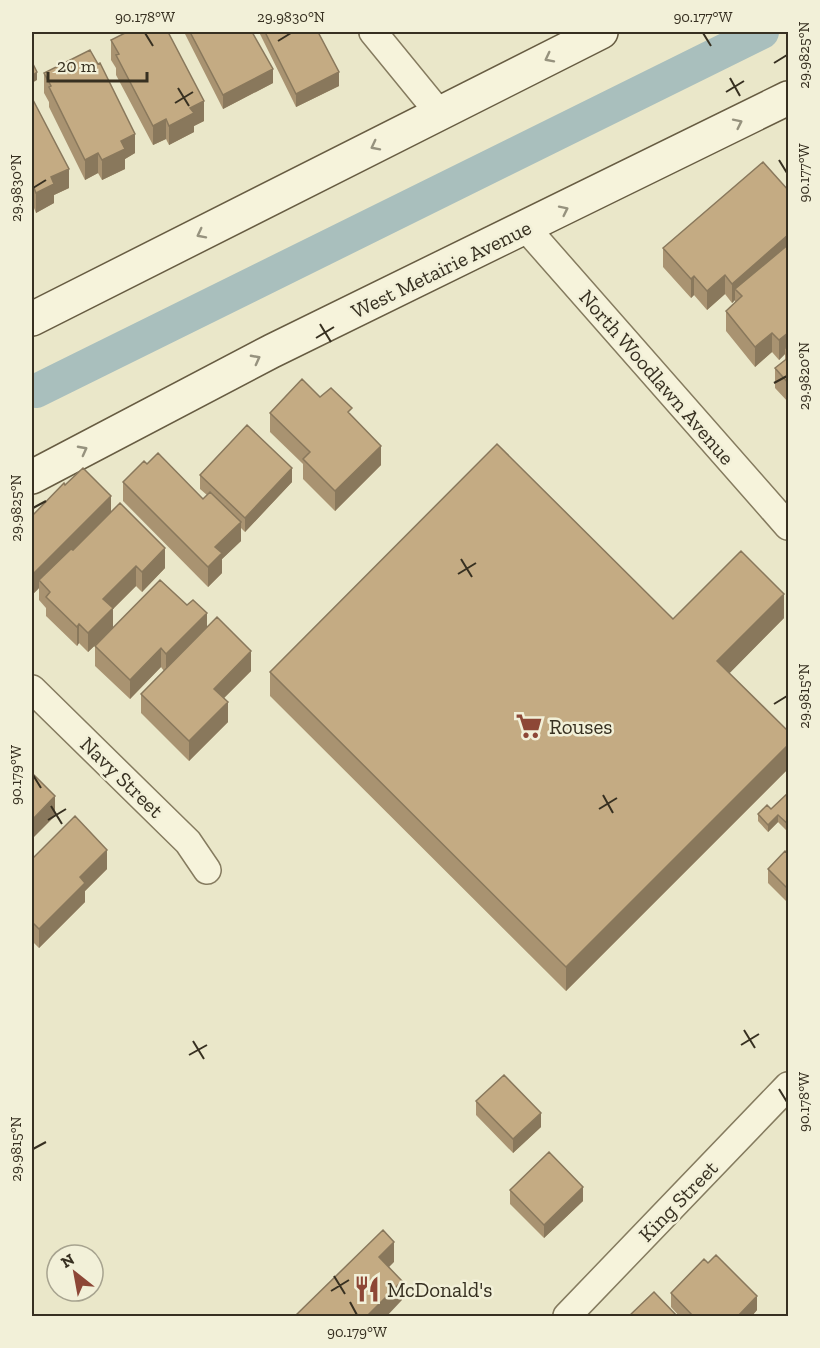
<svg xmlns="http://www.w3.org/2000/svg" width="820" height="1348" font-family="'Zilla Slab',serif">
	<rect width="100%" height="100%" fill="#eae7c9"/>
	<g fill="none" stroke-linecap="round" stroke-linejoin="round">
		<!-- canal -->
		<path stroke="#a9bfbd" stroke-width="34" d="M36,391L762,32"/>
		<!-- minor casing -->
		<g stroke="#857b5f" stroke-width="30">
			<path id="minor" d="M373,32L440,114
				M526,228L788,526
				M32,689L188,842L207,870
				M567,1316L788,1086"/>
		</g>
		<!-- secondary casing -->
		<g stroke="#675c42" stroke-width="36">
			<path id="secondary" d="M32,319L601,32
				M32,477L272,351L788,98"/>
		</g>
		<!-- minor -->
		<use href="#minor" stroke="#f6f3db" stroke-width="27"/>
		<!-- secondary -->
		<use href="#secondary" stroke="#f6f3db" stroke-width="33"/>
	</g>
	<!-- wall -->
	<path fill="#a99371" d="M184,32H252L273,83L223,109Z
		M259,32H318L339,86L296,107Z
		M111,40L204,121L194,126V132L169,145L166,139L153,145L116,75V68L111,60Z
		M44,73L135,153L125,159V169L102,180L98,173L85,180L49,107V102L44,93Z
		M32,98L69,188L54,195V203L36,213L34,208L32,209Z
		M789,191V403L775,388V368L785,360V354L779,360L772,352L755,367L726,331V311L735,303V300L732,303L725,294L707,310L694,295L691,298L663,267V248Z
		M320,397L352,416L381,465L335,511L303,479V464L270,432V413Z
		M200,475L292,482L245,532L241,528V541L222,559V573L208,587L123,501V482L203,499L207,495L200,489Z
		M65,485L111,512L165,568L142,592L136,586L113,609V628L88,652L79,643L77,646L46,616V608L39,600V588L32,595Z
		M784,618L729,673L789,732V768L566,991L270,696V672L673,619Z
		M207,627L251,671L224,698L228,722L189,761L141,713V694L164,671L161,667L130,699L95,666V646Z
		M789,792V833L778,822L768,832L758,821V814L771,809Z
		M789,855V904L768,883V869Z
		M32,859L107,869L85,891V902L39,948L32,941Z
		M476,1101L541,1127L513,1153L476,1115Z
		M510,1190L583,1201L544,1238L510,1204Z
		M671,1293L757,1310L751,1317H680L671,1307Z"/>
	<!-- shaded-wall -->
	<path fill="#89785c" d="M273,69V83L223,109V95Z
		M37,72V80L32,83V76Z
		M339,72V86L296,107V94Z
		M204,101V121L194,126V132L169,145V126L190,108Z
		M166,119V139L153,145V126Z
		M135,134V153L125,159V169L102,180V160L121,141Z
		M98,153V173L85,180V160Z
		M69,169V188L54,195V203L36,213V193L51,177Z
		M34,188V208L32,209V190Z
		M789,217V254L735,289V300L732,303V284Z
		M725,275V294L707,310V291Z
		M694,276V295L691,298V279Z
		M789,332V351L785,347V354L779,360V340Z
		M772,333V352L755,367V347Z
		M381,446V465L335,511V491Z
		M292,468V482L245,532V518Z
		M111,496V516L39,580V588L32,595V575Z
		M241,522V541L222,559V573L208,587V567L215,547Z
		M165,548V568L142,592V572Z
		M136,566V586L113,609V628L88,652V633L103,599Z
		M784,594V618L717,686V661Z
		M207,613V632L166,673V654Z
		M79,624V643L77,646V627Z
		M161,648V667L130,699V680Z
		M251,651V671L214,708V689Z
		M228,702V722L189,761V741Z
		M789,744V768L566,991V967Z
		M55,796V816L32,839V820Z
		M778,815V822L768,832V825Z
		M107,850V869L85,891V902L39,948V929L80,877Z
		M541,1113V1127L513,1153V1139Z
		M583,1187V1201L544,1238V1225Z
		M394,1242V1262L379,1277V1257Z
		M402,1281V1300L386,1317H366Z
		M757,1296V1310L751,1317H737Z"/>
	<!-- building -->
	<path fill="#c4ab83" stroke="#89785c" stroke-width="1.5" d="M127,32H168L204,101L190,108L194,113L169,126L166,119L153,126L116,55L119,54L111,40Z
		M190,32H252L273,69L223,95Z
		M265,32H318L339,72L296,94Z
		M90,50L98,64L100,63L135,134L121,141L125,149L102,160L98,153L85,160L49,87L51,86L44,73Z
		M32,62L37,72L32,76Z
		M32,98L69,169L51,177L54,184L36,193L34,188L32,190Z
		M763,162L789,191V234L732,284L725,275L707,291L694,276L691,279L663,248Z
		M789,244V332L779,340L772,333L755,347L726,311L742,296L735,289Z
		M789,344V351L785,347Z
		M789,357V384L775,368Z
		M302,379L320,397L331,388L352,408L348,412L381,446L335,491L303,459L310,452L270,413Z
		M247,425L292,468L245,518L200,475Z
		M497,444L673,619L741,551L784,594L717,661L789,732V744L566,967L270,672Z
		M158,453L203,499L210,492L241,522L215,547L222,553L208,567L123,482L144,461L147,464Z
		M83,468L111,496L32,575V516L64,483L65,485Z
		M120,503L165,548L142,572L136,566L103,599L113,608L88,633L79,624L77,627L46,597L50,592L39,580L71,549L73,550Z
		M160,580L187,605L193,600L207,613L166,654L161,648L130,680L95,646Z
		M217,617L251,651L214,689L228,702L189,741L141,694Z
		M32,773L55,796L32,820Z
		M789,792V825L778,815L768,825L758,814L767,805L771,809Z
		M75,816L107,850L80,877L85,883L39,929L32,922V859Z
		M785,851L789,855V890L768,869Z
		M504,1075L541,1113L513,1139L476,1101Z
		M549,1152L583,1187L544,1225L510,1190Z
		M383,1230L394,1242L379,1257L402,1281L366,1317H294Z
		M716,1255L757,1296L737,1317H694L671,1293L704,1259L708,1263Z
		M654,1292L678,1317H628Z"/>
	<!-- one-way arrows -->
	<defs><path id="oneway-chevron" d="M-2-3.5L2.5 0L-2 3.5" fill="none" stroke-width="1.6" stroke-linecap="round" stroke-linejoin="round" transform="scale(1.5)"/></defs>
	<g stroke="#96927e">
		<use href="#oneway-chevron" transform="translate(549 58) rotate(153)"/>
		<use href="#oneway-chevron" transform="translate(738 123) rotate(-26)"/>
		<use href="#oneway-chevron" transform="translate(375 146) rotate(153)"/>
		<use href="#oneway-chevron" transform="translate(564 210) rotate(-26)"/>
		<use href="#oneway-chevron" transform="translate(201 234) rotate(153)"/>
		<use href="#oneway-chevron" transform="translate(256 359) rotate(-28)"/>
		<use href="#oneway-chevron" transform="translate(83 450) rotate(-28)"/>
	</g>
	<!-- ticks -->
	<path fill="none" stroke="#373021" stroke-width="2" d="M145,33L153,46M703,33L711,46M278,41L291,33M774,63L787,55M730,78L740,96M178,88L189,106M726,92L744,81M175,103L193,92M779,160L787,173M33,188L46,180M320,324L331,342M316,338L334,327M774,383L787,376M33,508L46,501M461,559L472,577M458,574L476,563M774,704L787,696M33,775L41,788M603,795L613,813M51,806L62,824M599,809L617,798M48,820L66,809M744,1030L755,1048M193,1041L204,1059M741,1045L759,1034M189,1055L207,1045M779,1089L787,1102M33,1149L46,1142M334,1276L345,1294M331,1291L349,1280M350,1302L357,1315"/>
	<!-- icons -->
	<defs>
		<g id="supermarket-bare" transform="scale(2.07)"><path d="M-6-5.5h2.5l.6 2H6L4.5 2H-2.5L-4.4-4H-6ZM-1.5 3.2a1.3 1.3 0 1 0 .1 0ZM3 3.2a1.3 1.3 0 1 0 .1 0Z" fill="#8d4736" stroke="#f2f0d8" stroke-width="2.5" paint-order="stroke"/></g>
		<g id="restaurant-bare" transform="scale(2.07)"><path d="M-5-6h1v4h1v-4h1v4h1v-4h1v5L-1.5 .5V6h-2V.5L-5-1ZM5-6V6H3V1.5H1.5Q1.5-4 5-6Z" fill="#8d4736" stroke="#f2f0d8" stroke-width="2.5" paint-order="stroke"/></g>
	</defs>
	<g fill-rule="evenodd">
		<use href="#supermarket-bare" x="529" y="726"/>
		<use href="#restaurant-bare" x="367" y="1289"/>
	</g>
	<g text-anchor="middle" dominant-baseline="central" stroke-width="5" stroke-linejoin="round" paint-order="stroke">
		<!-- street labels -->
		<g font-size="21" fill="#373021" stroke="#f2f0d8">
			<text transform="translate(441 269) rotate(-26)">West Metairie Avenue</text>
			<text transform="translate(657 377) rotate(49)">North Woodlawn Avenue</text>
			<text transform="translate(122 777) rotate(44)">Navy Street</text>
			<text transform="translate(678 1201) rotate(-46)">King Street</text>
		</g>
		<!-- poi labels -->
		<g font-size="21" fill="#373021" stroke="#f2f0d8" text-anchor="start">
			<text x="549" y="726">Rouses</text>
			<text x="387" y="1289">McDonald's</text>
		</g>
	</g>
	<!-- border -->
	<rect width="820" height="1348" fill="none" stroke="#f2f0d8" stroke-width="66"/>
	<!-- north arrow -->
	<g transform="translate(75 1273) rotate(329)"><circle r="28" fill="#f2f0d8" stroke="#a7a38f" stroke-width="1.5"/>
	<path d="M0-4.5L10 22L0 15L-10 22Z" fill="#8d4736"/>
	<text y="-9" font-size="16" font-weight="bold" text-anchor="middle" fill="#373021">N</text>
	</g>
	<!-- scale -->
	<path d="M48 72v9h99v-9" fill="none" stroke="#373021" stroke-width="3"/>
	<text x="57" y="72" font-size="18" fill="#373021" stroke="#f2f0d8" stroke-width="4.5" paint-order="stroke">20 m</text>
	<rect x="33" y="33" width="754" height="1282" fill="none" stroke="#373021" stroke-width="2"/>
	<g font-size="15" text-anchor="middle" fill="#373021">
		<text x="145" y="22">90.178°W</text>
		<text x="291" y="22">29.9830°N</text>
		<text x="703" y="22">90.177°W</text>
		<text transform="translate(804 55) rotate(-90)" y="5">29.9825°N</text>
		<text transform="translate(804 173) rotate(-90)" y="5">90.177°W</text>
		<text transform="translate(16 188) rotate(-90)" y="5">29.9830°N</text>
		<text transform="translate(804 376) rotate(-90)" y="5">29.9820°N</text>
		<text transform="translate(16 508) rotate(-90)" y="5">29.9825°N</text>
		<text transform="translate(804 696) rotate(-90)" y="5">29.9815°N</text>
		<text transform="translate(16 775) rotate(-90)" y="5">90.179°W</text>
		<text transform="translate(804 1102) rotate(-90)" y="5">90.178°W</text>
		<text transform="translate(16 1149) rotate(-90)" y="5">29.9815°N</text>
		<text x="357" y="1337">90.179°W</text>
	</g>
</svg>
